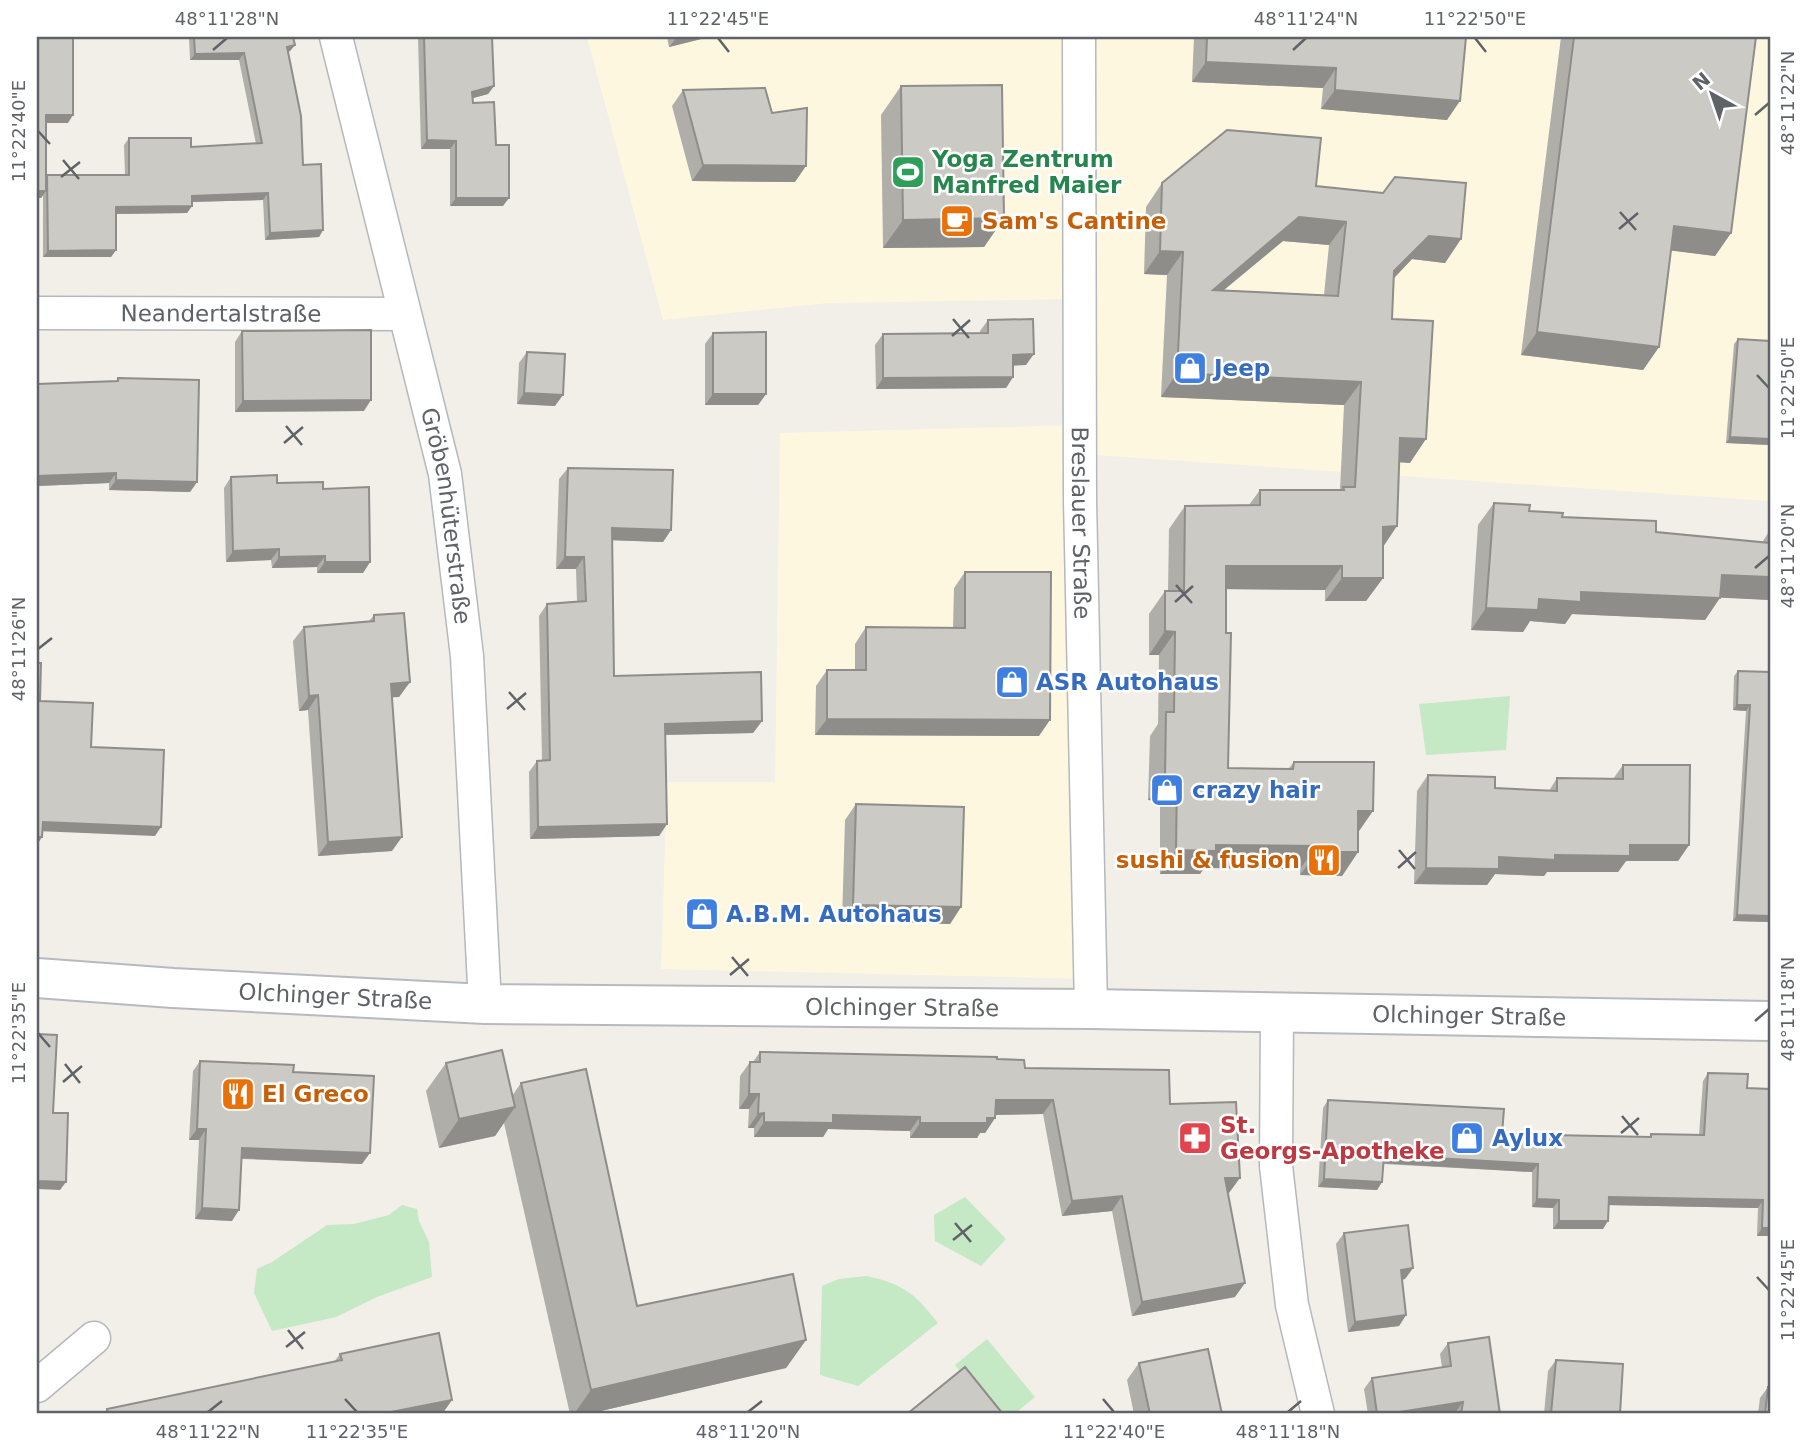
<svg xmlns="http://www.w3.org/2000/svg" width="1807" height="1451" font-family="'DejaVu Sans',sans-serif">
	<rect width="100%" height="100%" fill="#f1efe8"/>
	<!-- commercial -->
	<path fill="#fef7e0" d="M587,37H1770V501L1080,454L1091,979L661,969L667,782H775L780,433L1079,425L1080,299L828,303L663,320Z"/>
	<!-- green -->
	<path fill="#c5e8c5" d="M1510,696L1506,750L1426,755L1419,704Z
		M965,1197L1006,1239L981,1266L935,1241L934,1215Z
		M402,1205L417,1209L419,1221L429,1242L432,1277L377,1297L336,1317L272,1331L254,1293L257,1269L272,1262L327,1225L354,1224L389,1215Z
		M867,1276C905,1285 914,1293 938,1323L858,1386L820,1375L822,1286L839,1279Z
		M987,1339L1035,1397L1014,1414H995L955,1365Z"/>
	<g fill="none" stroke-linecap="round" stroke-linejoin="round">
		<!-- minor casing -->
		<g stroke="#b5b8bc" stroke-width="35">
			<g id="minor">
				<path id="s1" d="M336,37L445,474L467,656L485,1004"/>
				<path id="s2" d="M1079,37L1080,500L1091,1009"/>
				<path id="s3" d="M37,313L404,314"/>
				<path d="M1277,1014L1276,1166L1292,1305L1318,1414"/>
				<path d="M37,1386L94,1338"/>
			</g>
		</g>
		<!-- secondary casing -->
		<g stroke="#b6babf" stroke-width="42">
			<g id="secondary">
				<path id="s4" d="M37,978L173,988L485,1004L1091,1009L1770,1021"/>
			</g>
		</g>
		<!-- minor -->
		<use href="#minor" stroke="#fff" stroke-width="32"/>
		<!-- secondary -->
		<use href="#secondary" stroke="#fff" stroke-width="38"/>
	</g>
	<!-- wall -->
	<path fill="#afaea9" fill-rule="evenodd" d="M37,37L68,123H46V177L47,175H125L124,145L129,138L191,147L256,144L239,60H190L189,37H293L295,45L290,51L288,52L303,165L323,230L319,237L265,240L263,200L192,202V206L187,213L116,214V250L111,257H43V195L41,198Z
		M418,37H492L494,86L488,94L473,98V103L496,145L503,206H450V149H421Z
		M667,37H709L669,47Z
		M1194,37H1466L1447,120L1321,109L1323,88L1192,82Z
		M1561,37H1756L1731,233L1715,256L1671,250L1659,347L1643,370L1521,355Z
		M901,86L1004,218L984,247L883,248L881,115Z
		M683,90L772,113L795,182L692,181L672,106Z
		M1162,183L1316,186L1461,239L1445,263L1412,259L1394,278L1392,319L1410,463L1399,462L1383,547V578L1366,601H1325V590L1226,589L1228,768H1289L1294,762L1358,832V852L1342,876L1300,875V869L1204,868L1200,874H1160V801L1148,800L1150,736L1158,724L1159,655H1149V614L1165,591H1168L1169,529L1185,506L1249,505L1260,490H1340L1344,405L1161,397L1167,275L1144,274L1146,207ZM1283,241L1329,245L1324,295L1224,290Z
		M988,320L1026,365H1013V377L1006,388L876,389L875,345L883,334L980,333V331Z
		M242,331L364,411L235,412V342Z
		M713,333L766,394L758,405H705V344Z
		M1738,339L1770,341V445L1726,443L1734,344Z
		M527,352L555,406L517,404L519,363Z
		M118,378L197,482L190,492L109,490V483L37,486V384L116,381Z
		M568,468L671,530L663,542L612,540L614,676L762,721L753,733L666,735L667,824L659,836L530,839L529,772L537,761L542,760L539,616L547,604L577,601L576,569H556L559,479Z
		M231,477L323,489L370,562L363,573H317V567L272,568L271,560L226,562L224,488Z
		M1494,503L1562,517L1656,532L1763,543V541L1770,530V600L1720,597L1705,620L1572,614L1565,624L1530,621L1523,632L1471,630L1478,525Z
		M965,572L1039,736L815,735L816,686L827,670H855V644L866,627L953,628L954,588Z
		M374,615L410,682L399,697H392V851L318,856L308,710L299,711L293,641L304,627L369,621Z
		M1738,671L1770,672V922L1733,921L1746,711L1733,710L1734,676Z
		M1623,765L1689,845L1678,861H1626L1618,872H1547L1544,876L1495,874L1487,885L1414,884L1417,791L1428,775L1495,788L1549,791L1557,778L1613,779Z
		M856,804L961,907L950,924L842,921L845,820Z
		M760,1052L997,1059L1025,1068L1170,1104L1229,1193H1228L1235,1297L1132,1316L1112,1211L1062,1216L1043,1114L995,1115V1118L985,1133H980L977,1138H910V1131L828,1129L823,1137H754V1128H748L749,1109H739L740,1076L750,1062H753Z
		M200,1061L293,1072L362,1164L242,1159L232,1221L195,1219L199,1140H189L193,1071Z
		M446,1063L512,1096L521,1083L637,1306L806,1340L786,1368L588,1414H570L504,1123L495,1136L439,1148L426,1091Z
		M1708,1073L1747,1088L1770,1236H1757L1758,1208L1609,1205L1603,1229H1553V1208L1532,1207V1172L1383,1164L1382,1182L1377,1190L1318,1187L1323,1108L1328,1100L1502,1134L1649,1137L1651,1134L1699,1135L1703,1081Z
		M1344,1233L1413,1268L1405,1279L1402,1280L1406,1315L1399,1326L1348,1332L1336,1244Z
		M1448,1343L1500,1414H1368L1364,1389L1372,1378L1442,1367L1440,1354Z
		M340,1354L452,1400L442,1414H103L107,1409L334,1362Z
		M1556,1360L1620,1414H1544L1548,1371Z
		M1139,1363L1222,1414H1134L1127,1380Z
		M1768,1387L1770,1414H1758L1760,1398Z"/>
	<!-- shaded-wall -->
	<path fill="#8f8d8a" d="M677,37H709L669,47Z
		M295,45L290,51L282,53L287,47Z
		M244,53L239,60H190L195,54Z
		M1206,62L1336,68L1323,88L1192,82Z
		M494,86L488,94L466,100L472,92Z
		M1335,90L1460,101L1447,120L1321,109Z
		M46,115H73L68,123H41Z
		M427,140L456,141L450,149H421Z
		M703,165L806,166L795,182L692,181Z
		M37,191H46L41,198H37Z
		M268,193L263,200L187,202L192,196Z
		M456,198H509L503,206H450Z
		M192,206L187,213L112,214L116,207Z
		M1299,217L1346,222L1329,245L1283,241L1196,313L1213,290Z
		M1004,218L984,247L883,248L903,220Z
		M1674,226L1731,233L1715,256L1658,249Z
		M323,230L319,237L265,240L270,233Z
		M1429,236L1461,239L1445,263L1412,259L1378,295L1394,271Z
		M116,250L111,257H43L48,251Z
		M1160,251L1183,252L1167,275L1144,274Z
		M1537,332L1659,347L1643,370L1521,355Z
		M1034,354L1026,365L1006,366L1013,355Z
		M1177,373L1361,382L1344,405L1161,397Z
		M1013,377L1006,388L876,389L883,378Z
		M524,393L563,395L555,406L517,404Z
		M713,394H766L758,405H705Z
		M371,400L364,411L235,412L243,401Z
		M1730,437L1770,439V445L1726,443Z
		M1400,438L1426,439L1410,463L1383,461Z
		M116,473L109,483L37,486V476Z
		M116,480L197,482L190,492L109,490Z
		M1397,526L1381,550L1383,527Z
		M612,528L671,530L663,542L604,540Z
		M279,549L271,560L226,562L233,551Z
		M325,556L317,567L272,568L279,557Z
		M565,557H584L576,569H556Z
		M325,562H370L363,573H317Z
		M1226,566H1342L1325,590L1210,589Z
		M1722,575L1770,577V600L1706,597Z
		M1342,578H1383L1366,601H1325Z
		M1581,592L1720,598L1705,620L1572,614L1565,624L1530,621L1523,632L1471,630L1486,608Z
		M1165,631L1175,632L1159,655H1149Z
		M410,682L399,697L381,698L391,684Z
		M318,695L308,710L299,711L309,696Z
		M1737,705H1750L1746,711L1733,710Z
		M827,719L1050,720L1039,736L815,735Z
		M762,721L753,733L657,735L665,724Z
		M1165,777L1177,778L1160,801L1148,800Z
		M1358,811H1373L1357,834Z
		M43,822L161,827L155,836L37,831Z
		M667,824L659,836L530,839L538,827Z
		M37,837H42L37,845Z
		M402,837L392,851L318,856L328,842Z
		M1216,845L1317,846L1300,869L1204,868L1200,874H1160L1176,850Z
		M1630,845H1689L1678,861H1626L1618,872H1547L1544,876L1495,874L1487,885L1414,884L1426,868L1499,857L1555,855Z
		M1317,852H1358L1342,876L1300,875Z
		M853,905L961,907L950,924L842,921Z
		M1737,915L1770,916V922L1733,921Z
		M749,1094H759L749,1109H739Z
		M996,1100H1053L1043,1114L986,1115Z
		M515,1107L495,1136L439,1148L459,1119Z
		M764,1113L754,1128H748L758,1114Z
		M833,1115L920,1117L910,1131L828,1129L823,1137H754L764,1122Z
		M987,1118H995L985,1133H980L977,1138H910L920,1123Z
		M197,1129H206L199,1140H189Z
		M242,1148L370,1153L362,1164L235,1158Z
		M1384,1155L1538,1164L1532,1172L1378,1163Z
		M1225,1178H1240L1229,1193H1215Z
		M1324,1179L1382,1182L1377,1190L1318,1187Z
		M37,1181L66,1182L60,1190L37,1189Z
		M1122,1196L1112,1211L1062,1216L1072,1201Z
		M1609,1197L1763,1200L1758,1208L1604,1205Z
		M1537,1199L1559,1200L1553,1208L1532,1207Z
		M202,1208L239,1210L232,1221L195,1219Z
		M1559,1221H1608L1603,1229H1553Z
		M1762,1228H1770V1236H1757Z
		M1413,1268L1405,1279L1393,1281L1401,1270Z
		M1245,1283L1235,1297L1132,1316L1142,1302Z
		M1406,1315L1399,1326L1348,1332L1355,1322Z
		M806,1340L786,1368L588,1414H574L591,1390Z
		M452,1400L442,1414H381Z
		M1463,1402L1455,1413L1387,1414Z"/>
	<!-- building -->
	<path fill="#cccac5" stroke="#8f8d8a" stroke-width="2" fill-rule="evenodd" d="M37,37H73V115H46V191H37Z
		M194,37H293L295,45L287,47L301,116L303,165L321,164L323,230L270,233L268,193L192,196V206L116,207V250L48,251L47,175H129V138H191V147L262,143L244,53L195,54Z
		M424,37H492L494,86L472,92L473,103L494,102L496,145H509V198H456V141L427,140Z
		M1207,37H1466L1460,101L1335,90L1336,68L1206,62Z
		M1574,37H1756L1731,233L1674,226L1659,347L1537,332Z
		M1002,85L1004,218L903,220L901,86Z
		M765,88L772,113L807,108L806,166L703,165L683,90Z
		M1227,130L1321,138L1316,186L1383,193L1395,177L1466,183L1461,239L1429,236L1394,271L1392,319L1433,321L1426,439L1400,438L1397,526L1383,527V578H1342V566H1226V633H1231L1228,768L1293,769L1294,762H1374L1373,811H1358V852H1317V846L1216,845V851L1176,850L1177,778L1165,777L1166,712H1174L1175,632L1165,631V591H1184L1185,506L1260,505V490H1344L1343,487H1355L1361,382L1177,373L1183,252L1160,251L1162,183ZM1299,217L1346,222L1338,296L1213,290Z
		M1033,319L1034,354L1013,355V377L883,378V334L988,333V320Z
		M371,330V400L243,401L242,331Z
		M766,332V394H713V333Z
		M1738,339L1770,341V439L1730,437Z
		M527,352L565,354L563,395L524,393Z
		M118,378L199,380L197,482L116,480V473L37,476V384L118,381Z
		M568,468L673,470L671,530L612,528L614,676L761,672L762,721L665,724L667,824L538,827L537,761L550,760L547,604L586,601L584,557H565Z
		M277,475V483L323,482V489L369,487L370,562H325V556L279,557V549L233,551L231,477Z
		M1494,503L1530,505L1529,511L1563,513L1562,517L1656,521V532L1770,543V577L1722,575L1720,598L1581,592V602L1539,599L1538,610L1486,608Z
		M965,572H1051L1050,720L827,719V670H866V627L965,628Z
		M404,613L410,682L391,684L402,837L328,842L318,695L309,696L304,627L374,621V615Z
		M37,663H41L40,701L93,703L91,747L164,750L161,827L43,822L42,837H37Z
		M1738,671L1770,672V916L1737,915L1750,705H1737Z
		M1623,765H1690L1689,845H1630V856L1555,855V860L1499,857V869L1426,868L1428,775L1495,777V788L1557,791V778L1623,779Z
		M856,804L964,807L961,907L853,905Z
		M37,1034L57,1035L53,1113H68L66,1182L37,1181Z
		M502,1050L515,1107L459,1119L446,1063Z
		M760,1052L997,1057V1059L1024,1060L1025,1068L1169,1070L1170,1104L1236,1102L1240,1178H1225L1245,1283L1142,1302L1122,1196L1072,1201L1053,1100H996L995,1118H987V1123H920V1117L833,1115V1123L764,1122V1113L758,1114L759,1094H749L750,1062H760Z
		M200,1061L294,1065L293,1072L374,1076L370,1153L242,1148L239,1210L202,1208L206,1129H197Z
		M586,1069L637,1306L793,1274L806,1340L591,1390L521,1083Z
		M1708,1073L1748,1074L1747,1088L1770,1089V1228H1762L1763,1200L1609,1197L1608,1221H1559V1200L1537,1199L1538,1164L1384,1155L1382,1182L1324,1179L1328,1100L1504,1109L1502,1134L1651,1137V1134L1704,1135Z
		M1408,1225L1413,1268L1401,1270L1406,1315L1355,1322L1344,1233Z
		M439,1333L452,1400L381,1414H108L107,1409L342,1360L340,1354Z
		M1489,1337L1500,1414H1461L1463,1402L1387,1414H1377L1372,1378L1451,1366L1448,1343Z
		M1208,1349L1222,1414H1150L1139,1363Z
		M1556,1360L1623,1364L1620,1414H1551Z
		M965,1367L1003,1414H907Z
		M1768,1387H1770V1414H1765Z"/>
	<!-- ticks -->
	<path fill="none" stroke="#5f6368" stroke-width="2.5" d="M718,38L729,52M1475,38L1486,52M213,50L227,38M1293,50L1306,38M1755,115L1769,103M38,131L50,144M63,160L79,179M61,177L80,162M1620,212L1636,230M1619,229L1638,213M953,319L969,338M952,336L970,320M1757,375L1769,388M286,426L302,445M284,443L303,427M1755,568L1769,556M1176,585L1192,603M1175,602L1193,586M38,649L52,638M509,692L525,710M507,709L526,693M1399,850L1415,869M1398,868L1416,852M732,957L748,976M730,975L749,959M1755,1021L1769,1009M38,1033L50,1047M65,1064L80,1083M63,1082L82,1066M1622,1116L1638,1135M1621,1133L1639,1118M955,1223L971,1242M953,1240L972,1225M1757,1277L1769,1290M288,1330L303,1349M286,1347L305,1332M345,1399L357,1412M1103,1399L1114,1412M208,1412L222,1401M748,1412L762,1401M1288,1412L1301,1401"/>
	<!-- icons -->
	<defs>
		<g id="stadium-square" transform="scale(1.75)"><rect x="-9" y="-9" width="18" height="18" rx="4" fill="#2e9e5b" stroke="#fff"/><path d="M0-5a6.5 5 0 1 0 0 10a6.5 5 0 1 0 0-10ZM-3.5-1.8h7v3.6h-7Z" fill="#fff"/></g>
		<g id="cafe-square" transform="scale(1.75)"><rect x="-9" y="-9" width="18" height="18" rx="4" fill="#e8710a" stroke="#fff"/><path d="M-5.5-4.5H6V0H3Q3 3.5 0 3.5H-2.5Q-5.5 3.5-5.5 0ZM3-3.2v2h1.7v-2ZM-6 4.5H4V6H-6Z" fill="#fff"/></g>
		<g id="shop-square" transform="scale(1.75)"><rect x="-9" y="-9" width="18" height="18" rx="4" fill="#3f7fe0" stroke="#fff"/><path d="M-5-2.5h2.3a2.7 3.5 0 0 1 5.4 0H5L5.5 6h-11ZM-1.5-2.5h3a1.5 2.3 0 0 0-3 0Z" fill="#fff"/></g>
		<g id="restaurant-square" transform="scale(1.75)"><rect x="-9" y="-9" width="18" height="18" rx="4" fill="#e8710a" stroke="#fff"/><path d="M-5-6h1v4h1v-4h1v4h1v-4h1v5L-1.5 .5V6h-2V.5L-5-1ZM5-6V6H3V1.5H1.5Q1.5-4 5-6Z" fill="#fff"/></g>
		<g id="pharmacy-square" transform="scale(1.75)"><rect x="-9" y="-9" width="18" height="18" rx="4" fill="#e0444e" stroke="#fff"/><path d="M-2-6h4v4h4v4h-4v4h-4v-4h-4v-4h4Z" fill="#fff"/></g>
	</defs>
	<g fill-rule="evenodd">
		<use href="#stadium-square" x="908" y="172"/>
		<use href="#cafe-square" x="957" y="221"/>
		<use href="#shop-square" x="1190" y="368"/>
		<use href="#shop-square" x="1012" y="682"/>
		<use href="#shop-square" x="1167" y="790"/>
		<use href="#restaurant-square" x="1324" y="860"/>
		<use href="#shop-square" x="702" y="914"/>
		<use href="#restaurant-square" x="238" y="1094"/>
		<use href="#pharmacy-square" x="1195" y="1138"/>
		<use href="#shop-square" x="1467" y="1138"/>
	</g>
	<g text-anchor="middle" dominant-baseline="central" stroke-width="5" stroke-linejoin="round" paint-order="stroke">
		<!-- leisure labels -->
		<g font-size="23" font-weight="bold" fill="#27864d" stroke="#fff" text-anchor="start">
			<text x="932" y="159">Yoga Zentrum<tspan x="932" dy="26">Manfred Maier</tspan></text>
		</g>
		<!-- food labels -->
		<g font-size="23" font-weight="bold" fill="#c56008" stroke="#fff" text-anchor="start">
			<text x="982" y="221">Sam's Cantine</text>
			<text x="1300" y="860" text-anchor="end">sushi &amp; fusion</text>
			<text x="262" y="1094">El Greco</text>
		</g>
		<!-- street labels -->
		<g font-size="23" fill="#5f6368" stroke="#fff">
			<text stroke="none"><textPath href="#s3" startOffset="184">Neandertalstraße</textPath></text>
			<text stroke="none"><textPath href="#s1" startOffset="492">Gröbenhüterstraße</textPath></text>
			<text stroke="none"><textPath href="#s2" startOffset="486">Breslauer Straße</textPath></text>
			<text stroke="none"><textPath href="#s4" startOffset="299">Olchinger Straße</textPath></text>
			<text stroke="none"><textPath href="#s4" startOffset="866">Olchinger Straße</textPath></text>
			<text stroke="none"><textPath href="#s4" startOffset="1433">Olchinger Straße</textPath></text>
		</g>
		<!-- shop labels -->
		<g font-size="23" font-weight="bold" fill="#366cbe" stroke="#fff" text-anchor="start">
			<text x="1214" y="368">Jeep</text>
			<text x="1036" y="682">ASR Autohaus</text>
			<text x="1192" y="790">crazy hair</text>
			<text x="726" y="914">A.B.M. Autohaus</text>
			<text x="1492" y="1138">Aylux</text>
		</g>
		<!-- health labels -->
		<g font-size="23" font-weight="bold" fill="#be3a42" stroke="#fff" text-anchor="start">
			<text x="1220" y="1125">St.<tspan x="1220" dy="26">Georgs-Apotheke</tspan></text>
		</g>
	</g>
	<!-- border -->
	<rect width="1807" height="1451" fill="none" stroke="#ffffff" stroke-width="77"/>
	<!-- north arrow -->
	<g transform="translate(1712 94) rotate(320)" stroke="#ffffff" stroke-width="5" paint-order="stroke">
	<path d="M0-5L12 26L0 18L-12 26Z" fill="#5f6368"/>
	<text y="-10" font-size="19" font-weight="bold" text-anchor="middle" fill="#5f6368">N</text>
	</g>
	<rect x="38" y="38" width="1731" height="1374" fill="none" stroke="#5f6368" stroke-width="2.5"/>
	<g font-size="18" text-anchor="middle" fill="#5f6368">
		<text x="227" y="25">48°11'28"N</text>
		<text x="718" y="25">11°22'45"E</text>
		<text x="1306" y="25">48°11'24"N</text>
		<text x="1475" y="25">11°22'50"E</text>
		<text transform="translate(1788 103) rotate(-90)" y="6">48°11'22"N</text>
		<text transform="translate(19 131) rotate(-90)" y="6">11°22'40"E</text>
		<text transform="translate(1788 388) rotate(-90)" y="6">11°22'50"E</text>
		<text transform="translate(1788 556) rotate(-90)" y="6">48°11'20"N</text>
		<text transform="translate(19 649) rotate(-90)" y="6">48°11'26"N</text>
		<text transform="translate(1788 1009) rotate(-90)" y="6">48°11'18"N</text>
		<text transform="translate(19 1033) rotate(-90)" y="6">11°22'35"E</text>
		<text transform="translate(1788 1290) rotate(-90)" y="6">11°22'45"E</text>
		<text x="208" y="1438">48°11'22"N</text>
		<text x="357" y="1438">11°22'35"E</text>
		<text x="748" y="1438">48°11'20"N</text>
		<text x="1114" y="1438">11°22'40"E</text>
		<text x="1288" y="1438">48°11'18"N</text>
	</g>
</svg>
